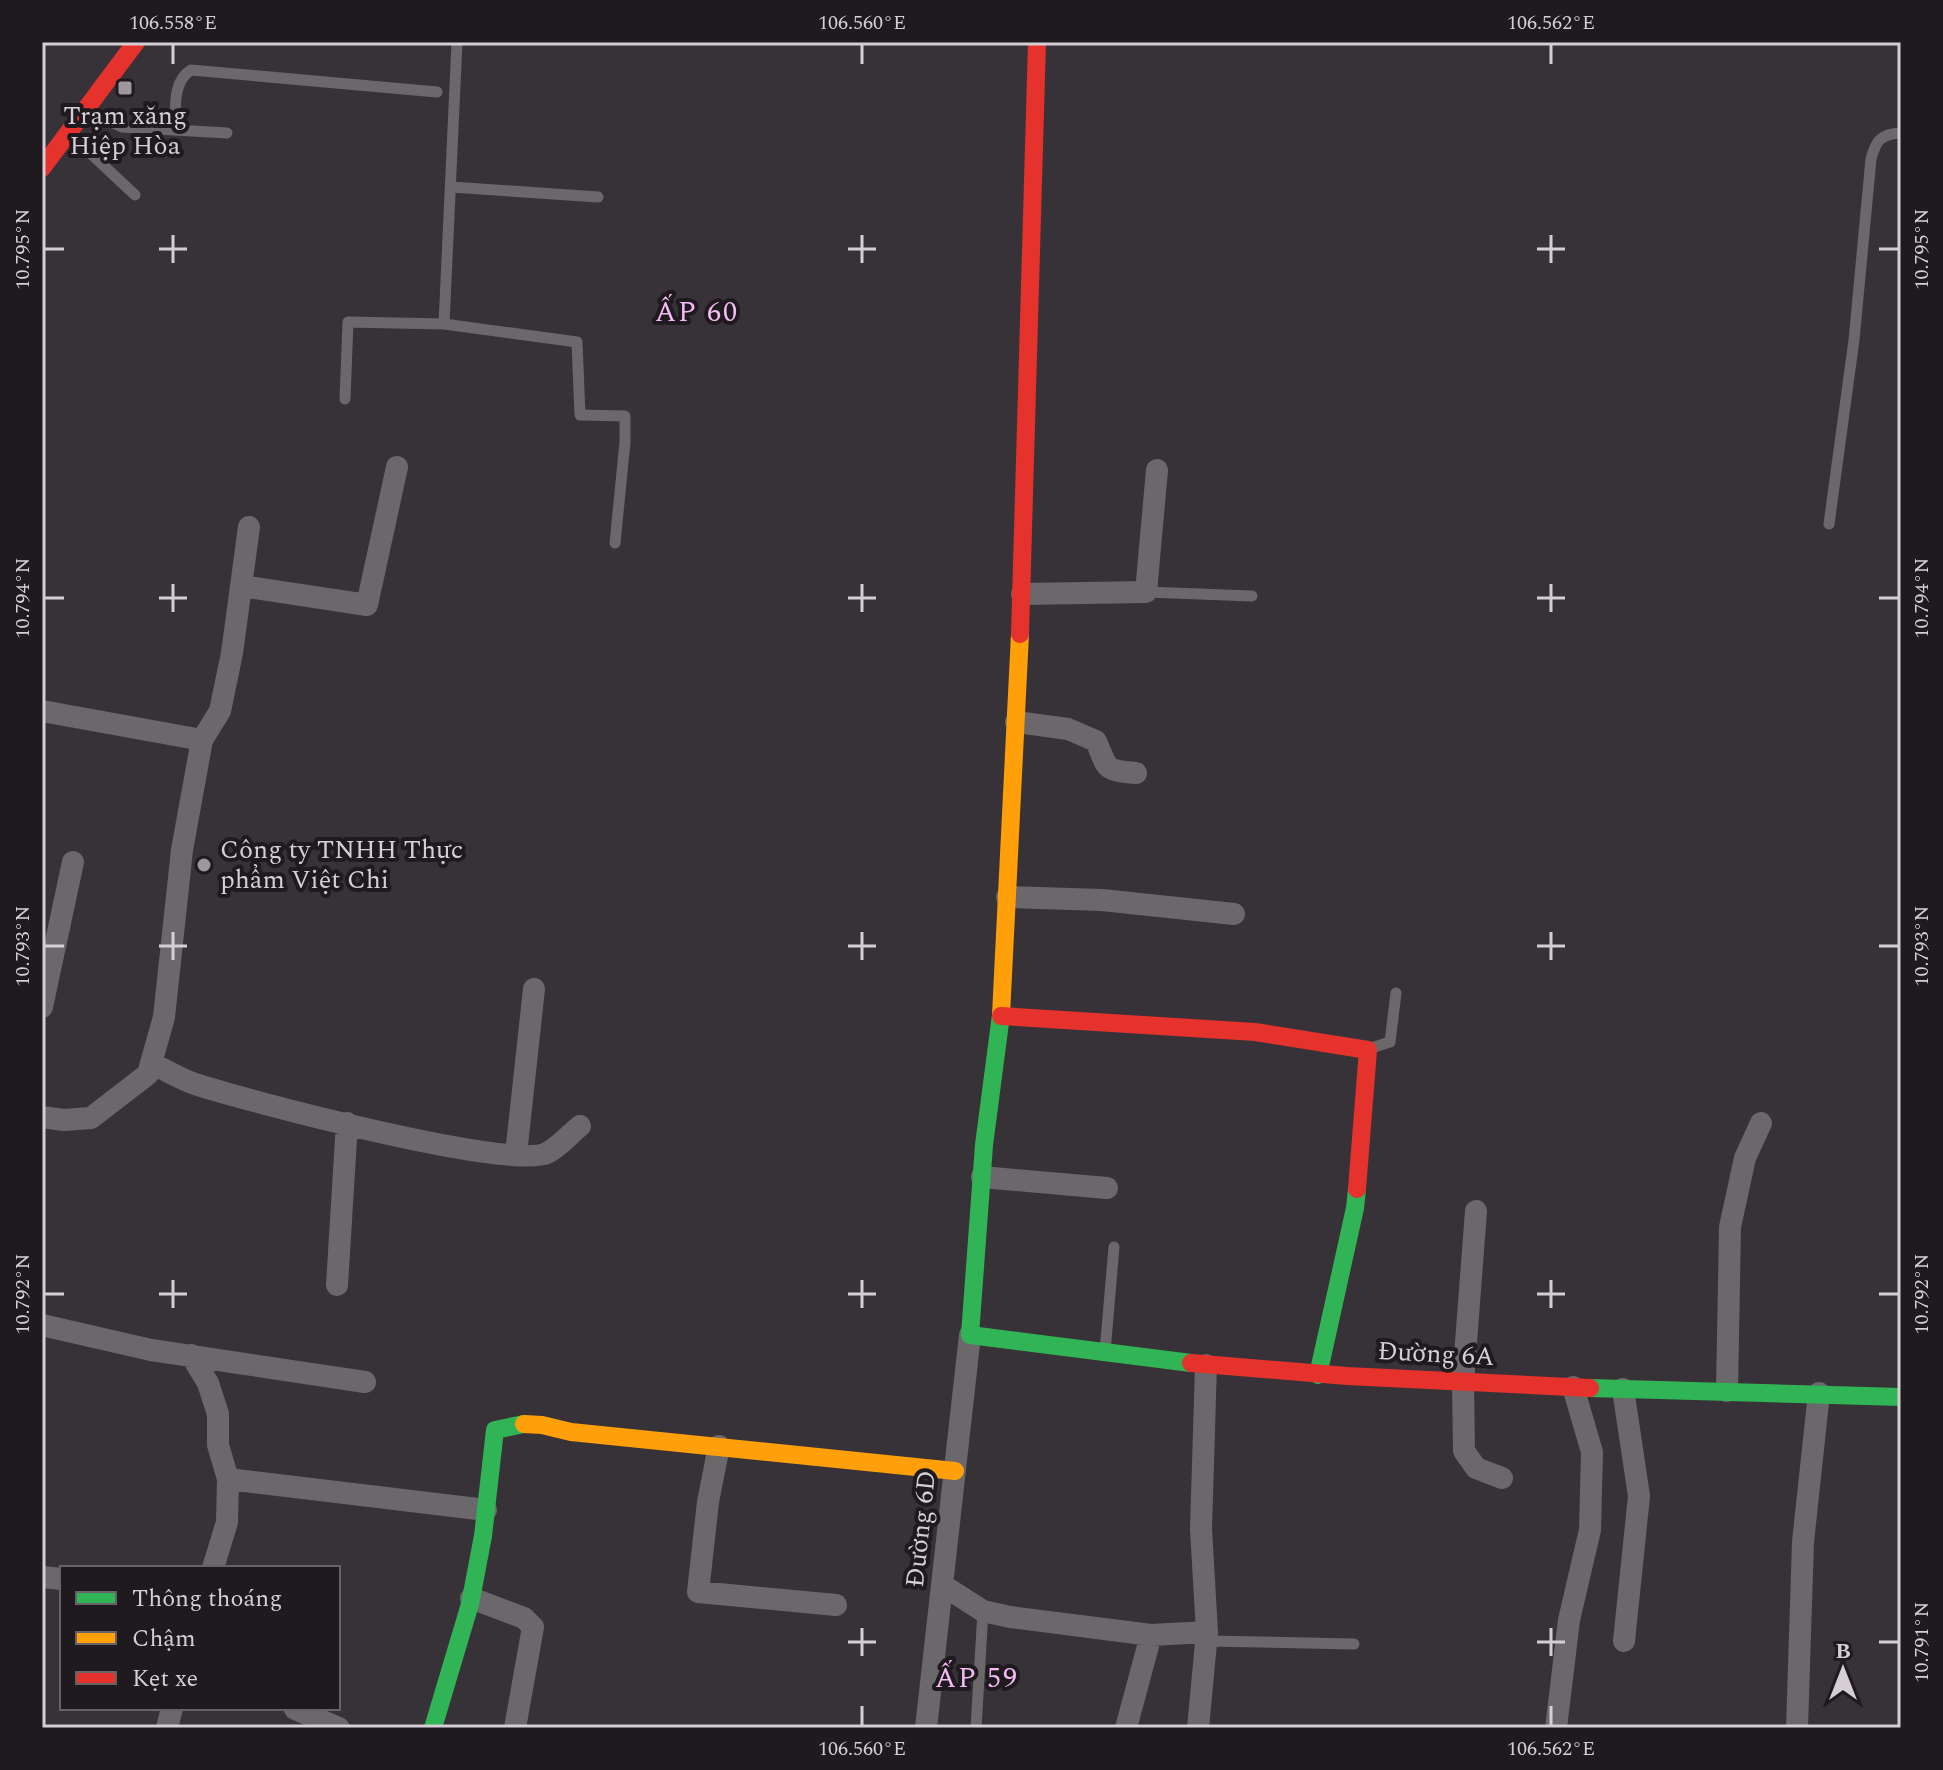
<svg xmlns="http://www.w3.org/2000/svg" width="1943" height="1770" font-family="Spectral,serif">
	<rect width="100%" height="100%" fill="#373237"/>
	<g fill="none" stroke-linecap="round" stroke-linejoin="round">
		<!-- lane -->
		<path stroke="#6a686a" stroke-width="11" d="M92,113L122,127L227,133
			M175,128C176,108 172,82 191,70L437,92
			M73,137L135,195
			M451,187L598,197
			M444,324L457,42
			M345,399L348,322L444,324L577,342L580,415L625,416V442L615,543
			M1829,524L1854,340L1871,159C1876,140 1881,134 1901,133
			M1146,592L1252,596
			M1368,1049L1390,1042L1396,993
			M1105,1352L1114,1247
			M1207,1641L1354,1644
			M976,1728L983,1611"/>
		<!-- street -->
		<path stroke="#6a686a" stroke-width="22" d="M241,586L367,605L397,467
			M1022,594L1146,592L1157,470
			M42,711L202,740L182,850L164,1017L148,1074L91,1118L64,1120L42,1117
			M1016,722L1068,729L1096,741C1108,769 1103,770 1136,773
			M202,740L220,711L232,653L249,527
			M1007,897L1102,900L1234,914
			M42,1007L73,862
			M151,1063C166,1070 180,1079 195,1084C244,1100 512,1171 547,1153C559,1147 570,1134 580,1126
			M516,1154L534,989
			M982,1177L1107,1188
			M1476,1211L1463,1382L1464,1451L1476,1468L1502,1478
			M337,1285L347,1123
			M42,1325L151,1350L365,1382
			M191,1355L208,1383L218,1414V1445L228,1479L227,1522L213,1568
			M1623,1389L1639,1496L1624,1641
			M1727,1391L1730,1227L1745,1158L1761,1123
			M719,1446L708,1502L698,1592L836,1605
			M228,1479L486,1510
			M42,1577L62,1579
			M944,1586L983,1611L1010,1617L1151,1635L1207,1632
			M471,1598L524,1618L533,1627L515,1728
			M295,1709L339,1728
			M167,1728L172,1708
			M926,1728L970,1335
			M1126,1728L1151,1635
			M1198,1728L1207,1632L1201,1529L1206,1365
			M1556,1728L1569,1620L1590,1530L1592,1452L1573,1387
			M1797,1728L1803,1542L1819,1393"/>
		<!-- fast -->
		<path stroke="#30b455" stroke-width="18" d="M1001,1015L984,1145L970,1335L1191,1363
			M1318,1375L1355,1208L1357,1189
			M1590,1388L1901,1397
			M433,1728L470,1604L483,1536L495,1430L524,1424"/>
		<!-- slow -->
		<path stroke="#ff9f0a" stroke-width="18" d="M1001,1015L1020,634
			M524,1424L542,1425L571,1432L955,1471"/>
		<!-- jam -->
		<path stroke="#e5322d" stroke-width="18" d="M42,168L136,42
			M1020,634L1037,42
			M1001,1016L1255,1032L1368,1050L1357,1189
			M1191,1363L1347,1376L1590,1388"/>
	</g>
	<!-- ticks -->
	<path fill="none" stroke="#d5cfd5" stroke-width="3" d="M173,44V64M862,44V64M1551,44V64M173,235V263M862,235V263M1551,235V263M44,249H64M159,249H187M848,249H876M1537,249H1565M1879,249H1899M173,584V612M862,584V612M1551,584V612M44,598H64M159,598H187M848,598H876M1537,598H1565M1879,598H1899M173,932V960M862,932V960M1551,932V960M44,946H64M159,946H187M848,946H876M1537,946H1565M1879,946H1899M173,1280V1308M862,1280V1308M1551,1280V1308M44,1294H64M159,1294H187M848,1294H876M1537,1294H1565M1879,1294H1899M862,1628V1656M1551,1628V1656M848,1642H876M1537,1642H1565M1879,1642H1899M862,1706V1726M1551,1706V1726"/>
	<!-- markers -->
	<g fill="#9e989e" stroke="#1e1a1e" stroke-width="3">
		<rect x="117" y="80" width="16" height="16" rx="4"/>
		<circle cx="204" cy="865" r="8"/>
	</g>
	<g text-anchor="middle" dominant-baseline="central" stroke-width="8" stroke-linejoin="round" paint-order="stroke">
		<!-- poi labels -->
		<g font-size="26" fill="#d5cfd5" stroke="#1e1a1e">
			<text x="125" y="116">Trạm xăng<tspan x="125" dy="30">Hiệp Hòa</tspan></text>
			<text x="220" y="850" text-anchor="start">Công ty TNHH Thực<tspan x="220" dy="30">phẩm Việt Chi</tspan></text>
		</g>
		<!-- street labels -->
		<g font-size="26" fill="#d5cfd5" stroke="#1e1a1e">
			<text transform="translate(1436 1354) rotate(3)">Đường 6A</text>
			<text transform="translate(921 1529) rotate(-84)">Đường 6D</text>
		</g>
		<!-- neighbourhood labels -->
		<g font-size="28" letter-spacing="2" fill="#f3baf4" stroke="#1e1a1e">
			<text x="697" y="312">ẤP 60</text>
			<text x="977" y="1678">ẤP 59</text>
		</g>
	</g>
	<!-- border -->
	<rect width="1943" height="1770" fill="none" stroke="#1e1a1e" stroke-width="88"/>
	<!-- legend -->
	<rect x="60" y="1566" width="280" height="144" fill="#1e1a1e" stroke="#676267" stroke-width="2"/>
	<rect x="76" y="1592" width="40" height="12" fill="#30b455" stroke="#676267" stroke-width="2"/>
	<text x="132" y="1606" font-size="24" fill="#d5cfd5">Thông thoáng</text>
	<rect x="76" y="1632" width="40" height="12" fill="#ff9f0a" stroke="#676267" stroke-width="2"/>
	<text x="132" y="1646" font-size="24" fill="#d5cfd5">Chậm</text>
	<rect x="76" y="1672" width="40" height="12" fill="#e5322d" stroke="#676267" stroke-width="2"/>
	<text x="132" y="1686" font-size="24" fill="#d5cfd5">Kẹt xe</text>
	<!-- north arrow -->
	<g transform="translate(1843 1670)" stroke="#1e1a1e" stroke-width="6" paint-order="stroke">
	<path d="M0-6L14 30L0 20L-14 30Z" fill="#d5cfd5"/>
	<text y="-12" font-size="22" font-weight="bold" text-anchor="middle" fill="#d5cfd5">B</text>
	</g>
	<rect x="44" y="44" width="1855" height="1682" fill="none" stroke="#d5cfd5" stroke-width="3"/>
	<g font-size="20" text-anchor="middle" fill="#d5cfd5">
		<text x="173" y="29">106.558°E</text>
		<text x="862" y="29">106.560°E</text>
		<text x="1551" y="29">106.562°E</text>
		<text transform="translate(22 249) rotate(-90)" y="7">10.795°N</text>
		<text transform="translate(1921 249) rotate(-90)" y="7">10.795°N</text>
		<text transform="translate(22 598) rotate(-90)" y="7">10.794°N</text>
		<text transform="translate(1921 598) rotate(-90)" y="7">10.794°N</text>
		<text transform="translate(22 946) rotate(-90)" y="7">10.793°N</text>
		<text transform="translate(1921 946) rotate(-90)" y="7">10.793°N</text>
		<text transform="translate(22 1294) rotate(-90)" y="7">10.792°N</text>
		<text transform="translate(1921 1294) rotate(-90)" y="7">10.792°N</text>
		<text transform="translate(1921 1642) rotate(-90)" y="7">10.791°N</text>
		<text x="862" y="1755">106.560°E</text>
		<text x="1551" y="1755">106.562°E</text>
	</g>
</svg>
